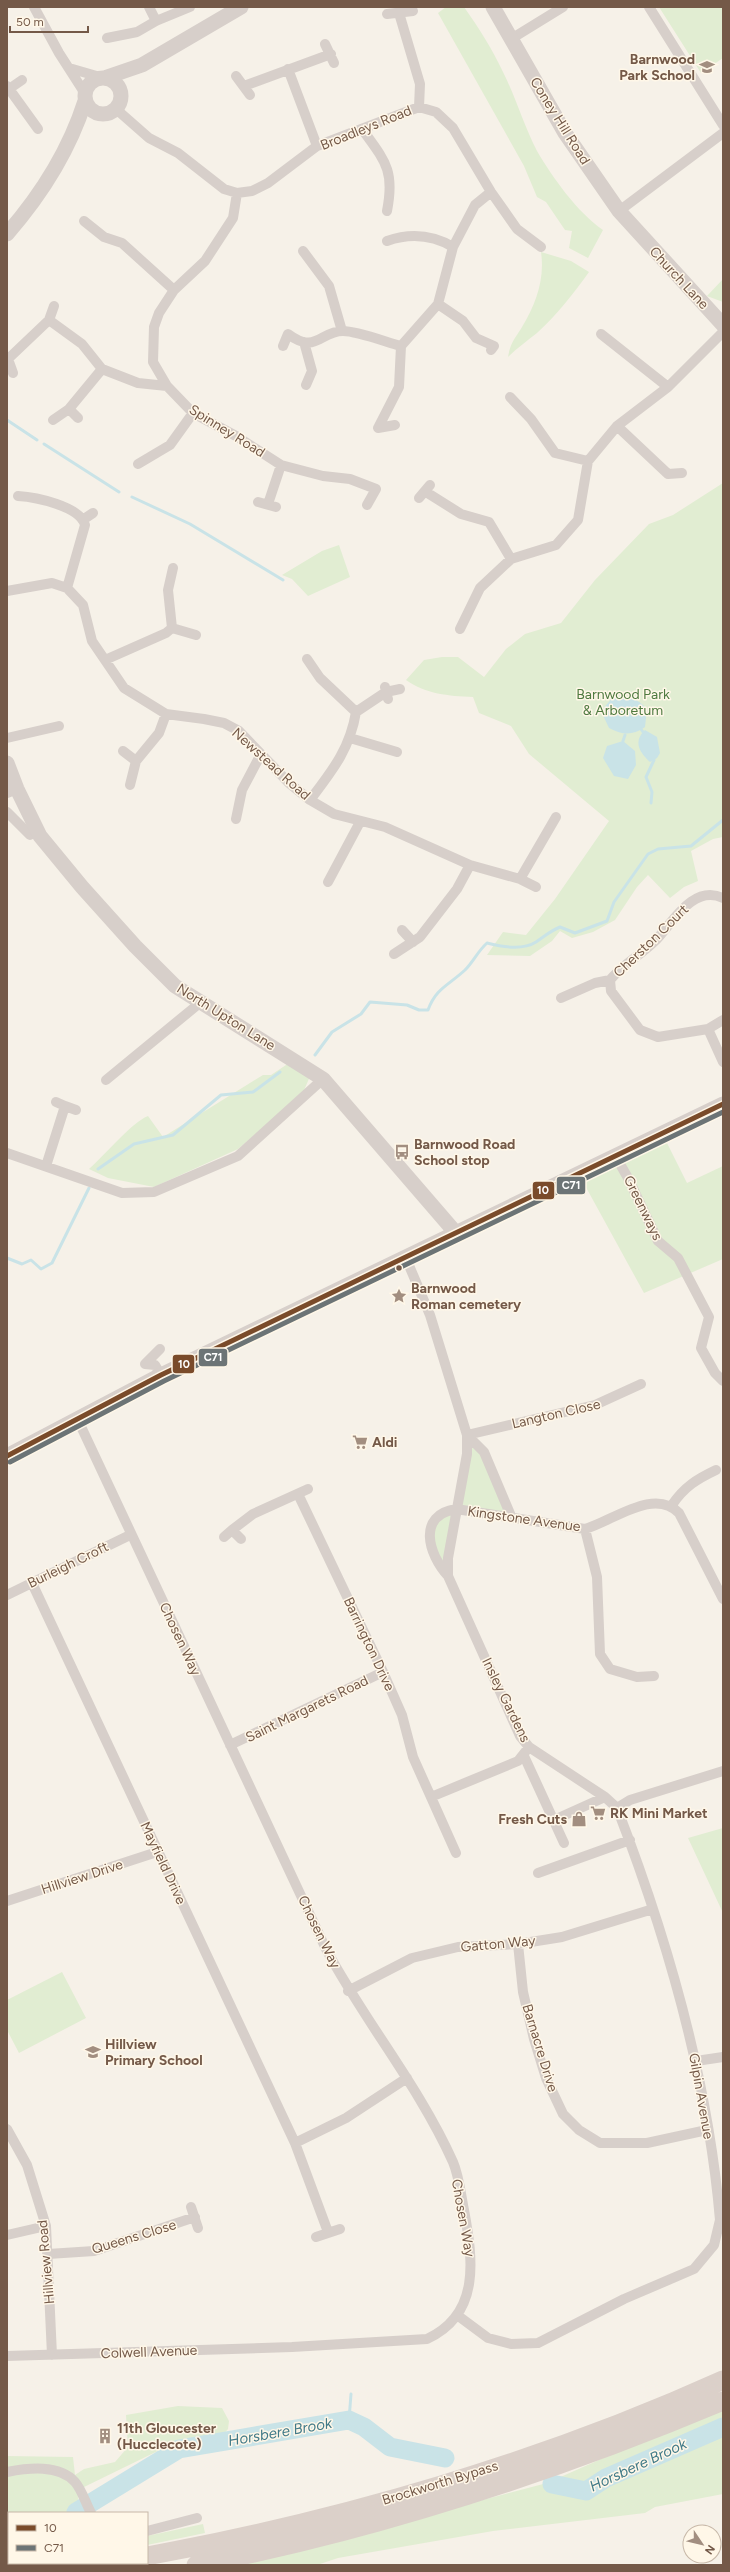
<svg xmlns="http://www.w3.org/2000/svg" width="730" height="2572" font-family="Figtree,sans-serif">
	<rect width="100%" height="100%" fill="#f6f1e8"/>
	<!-- green -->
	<path fill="#e1edd2" d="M446,7H464C479,28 492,49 503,72C516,98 524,126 537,151C553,178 577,212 603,230L588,258L569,248L572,231L565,230L546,202L537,197L524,166L438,13Z
		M659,7H723V58L701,73Z
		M541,252L571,261L589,272C574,293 556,316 537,333C527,341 517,348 508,357C511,341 515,339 522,327C536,304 545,279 541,252Z
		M723,279V302L707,296Z
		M723,483V837L713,839L691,851L698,881L684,887L670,898L648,875L637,887L615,920L593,932L572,938L560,931L552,941L530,956L487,955L503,932L526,935L555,899L609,821L529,754L511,726L479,713L473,697C448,696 426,694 406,680L424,660L442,657H458L484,677L506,649L525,634L561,623L595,580L649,524L673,515Z
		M339,545L350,577L308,596L292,579L282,575L322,551Z
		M292,1061L311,1074L302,1095L238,1149L154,1187L108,1178L89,1169C105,1155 131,1123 148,1116L163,1137L263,1075H271Z
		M665,1139L687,1183L723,1166V1259L644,1293L582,1180Z
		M468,1444L484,1452L515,1519L455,1507L448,1576L431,1550L435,1520L457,1502Z
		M723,1828V1913L688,1838Z
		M62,1972L86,2018L19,2053L7,2030V2000Z
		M723,2405V2494L655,2507L645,2513L493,2531L338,2558L317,2565H236L547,2483Z
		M178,2406L222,2408L229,2421L228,2429L221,2437L168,2446L82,2488L76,2478L80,2513H9V2563H39L7,2565V2456L73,2457L75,2475L84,2469L115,2462L128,2447L126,2415Z
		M203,2524L205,2533L147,2545V2536Z"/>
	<!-- water -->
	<path fill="#c9e3e7" d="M614,696C628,696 637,698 647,709L645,727C632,736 622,735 609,728L601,711Z
		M645,730L657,737L660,753L657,758L650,762C639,752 633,741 645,730Z
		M623,741L635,751L636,765L628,779L614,776L603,758L607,746Z"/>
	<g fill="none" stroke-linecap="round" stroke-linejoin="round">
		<!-- stream -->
		<path stroke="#c9e3e7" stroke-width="3" d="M7,420L37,440
			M44,444L119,492
			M132,497L190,524L283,580
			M641,729L643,732
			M623,741L625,735
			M651,803L652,792L646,777L654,760
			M315,1055L332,1032L361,1014L370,1002L407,1005L419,1010H428C436,988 449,985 465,970C473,962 478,951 487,943C502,947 522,951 536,942C545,936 550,931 560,927L575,933L607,921L614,902L648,854L658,849L691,846L723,820
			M98,1169L134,1144L173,1135L221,1095L253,1092L280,1072
			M7,1258L22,1264L31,1260L41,1269L52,1263L89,1188
			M349,2420L351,2394"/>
		<!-- river -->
		<path stroke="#c9e3e7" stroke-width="19" d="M552,2484L586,2491L606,2478L723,2427
			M76,2512L179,2449L349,2420L364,2427L390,2447L445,2458
			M7,2539H9"/>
		<!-- street -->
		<path stroke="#d7cfca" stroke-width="10" d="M34,7L59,53L84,92
			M149,7L156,21
			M649,7L723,125
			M399,13L420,84L419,107
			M387,14L413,11
			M107,38L137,32L156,21L190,7
			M511,39L563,7
			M325,44L334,63
			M69,68L100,77
			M288,69L317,146
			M236,76L250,95
			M7,86L38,129
			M244,86L331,54
			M9,89L22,80
			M116,109L149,138L178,153L224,189L237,193L252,191L268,183L317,146L419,107L436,112L453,128L491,192L517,229L541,247
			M362,129C385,161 395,170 387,211
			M237,193L233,218L205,261L174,290L159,313L154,327L153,362L167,386L193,413L236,436L281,465L323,476L350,479L376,489L367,505
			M619,211L723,133
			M84,221L104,237L122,243L174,290
			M387,241C410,233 431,234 453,247
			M303,251L329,286L342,331
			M438,304L463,321L476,338L494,346L491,350
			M49,320L54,306
			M601,334L668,387
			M304,342L312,371L306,385
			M283,346L288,334C316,355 320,331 343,331C357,331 386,342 401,346
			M13,373L8,359L49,320L82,344L102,369L138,383L167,386
			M510,397L531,419L555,453L588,461
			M69,409L78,418
			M53,420L69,409L102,369
			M395,425L378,428L399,387L401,346L438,304L453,247L475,205L491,192
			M617,426L668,474L682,473
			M138,464L170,445L193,413
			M426,492L461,514L489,522L511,559
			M18,496C35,497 80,506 85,525L67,588
			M419,498L430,485
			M258,502L276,507
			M268,504L281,465
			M84,519L93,513
			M7,591L52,583L67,588L83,605L92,641L124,688L166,714L204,719L224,723L239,731L289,783L310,800L334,814L385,827L470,865L520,879L556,817
			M172,628L196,635
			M460,629L480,588L511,559L556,545L578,520L588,461L617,426L668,387L723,332
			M307,659L320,678L356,712
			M105,660L166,633L172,628L168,590L173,568
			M385,687L386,692L400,689
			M7,738L59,726
			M350,738L397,752
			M123,751L136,761
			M130,785L136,761L159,733L166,714
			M7,793L17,789
			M310,800C332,771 350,749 356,712L386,692L388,699
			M7,812L30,835
			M236,819L242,790L261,754
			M520,879L536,887
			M328,882L360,822
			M723,898C693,884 673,922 656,940C641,955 623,964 610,980L611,991L640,1030L658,1037L708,1029L723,1020
			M402,930L413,942
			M394,954L420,937L457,889L470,865
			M561,998L595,983L610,980
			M708,1029L723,1062
			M106,1080L201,1002
			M56,1102L65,1106
			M7,1153L122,1193L154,1192L238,1156L323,1079
			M616,1157L628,1178L658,1241L678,1258L709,1317L701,1348L715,1373L723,1381
			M46,1166L65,1106L76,1110
			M405,1256L430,1315L467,1435V1454L448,1558V1576L520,1736L529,1747L605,1797L617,1808C668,1940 708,2078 720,2220L714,2245L694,2269L624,2299L538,2343L511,2344L488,2338L457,2315
			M160,1349L145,1364L155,1365L161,1375
			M467,1435L595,1405L641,1384
			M467,1435L484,1452L511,1516
			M298,1494L383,1672L402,1715L413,1757L456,1853
			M672,1505C684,1487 697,1479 716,1470
			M585,1529L597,1577L600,1654L610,1669L637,1677L654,1676
			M232,1530L253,1514L308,1489
			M224,1537L232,1530L241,1539
			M448,1576C428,1554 417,1515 456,1509L585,1529C613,1521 654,1487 679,1513L723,1599
			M32,1583L295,2143L328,2232
			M7,1595L130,1535
			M230,1745L383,1672
			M524,1756L564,1843
			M431,1797L518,1761L529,1747
			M617,1808L630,1800L723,1771
			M554,1820L605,1797
			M538,1873L630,1840
			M7,1901L157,1852
			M518,1944L523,1992L534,2039L546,2078L563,2114L579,2130L600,2143H647L707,2130
			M348,1991L412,1958L458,1947L518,1944L562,1937L653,1909
			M696,2061L723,2057
			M7,2129L27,2165L46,2226L52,2355
			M295,2143L346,2118L407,2078
			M191,2207L198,2228
			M7,2235L46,2226
			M316,2237L340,2229
			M48,2254L94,2251L195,2217
			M7,2356L292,2347L427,2339C481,2314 473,2259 464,2210C461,2195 459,2176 453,2162C419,2086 365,2022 326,1949L77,1418
			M7,2472C28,2468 59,2464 75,2482C82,2490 86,2504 91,2513
			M147,2531L197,2518"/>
		<!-- secondary -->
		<path stroke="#d7cfca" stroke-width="15" d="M493,7L565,133L619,211L723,325
			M107,77L142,65L241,7
			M85 96a18 18 0 1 1 36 0a18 18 0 1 1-36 0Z
			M7,234C41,195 69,151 85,101
			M7,763L17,789L40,836L82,887L135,946L175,986L323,1079L455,1232
			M7,1456L161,1375L723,1104"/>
		<!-- highway -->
		<path stroke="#dbd0c9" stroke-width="19" d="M147,2556C342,2520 542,2462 723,2380
			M93,2565L106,2563
			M196,2565C377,2530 554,2472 723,2401"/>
		<!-- bus-1 casing -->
		<g stroke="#fff7e8" stroke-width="8">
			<path id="bus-1" d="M7,1456L161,1375L723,1104"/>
		</g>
		<!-- bus-2 casing -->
		<g stroke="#fff7e8" stroke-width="8">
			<path id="bus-2" d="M10,1462L164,1381L723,1112"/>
		</g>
		<!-- bus-1 -->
		<use href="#bus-1" stroke="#7a4b2a" stroke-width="5"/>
		<!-- bus-2 -->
		<use href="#bus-2" stroke="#6c7476" stroke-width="5"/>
	</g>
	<!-- icons -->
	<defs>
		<g id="school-bare" transform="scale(1.2)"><path d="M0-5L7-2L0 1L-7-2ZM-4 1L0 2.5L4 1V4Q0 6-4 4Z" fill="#a28e80" stroke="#fff7e8" stroke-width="2.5" paint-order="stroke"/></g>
		<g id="bus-bare" transform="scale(1.2)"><path d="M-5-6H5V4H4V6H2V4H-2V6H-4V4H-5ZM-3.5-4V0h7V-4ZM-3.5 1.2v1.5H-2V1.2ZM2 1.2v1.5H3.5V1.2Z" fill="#a28e80" stroke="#fff7e8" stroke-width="2.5" paint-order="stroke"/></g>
		<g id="sight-bare" transform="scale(1.2)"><path d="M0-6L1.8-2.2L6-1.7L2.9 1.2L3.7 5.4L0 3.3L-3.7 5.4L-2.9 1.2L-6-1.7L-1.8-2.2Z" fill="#a28e80" stroke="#fff7e8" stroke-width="2.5" paint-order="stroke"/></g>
		<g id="supermarket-bare" transform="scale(1.2)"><path d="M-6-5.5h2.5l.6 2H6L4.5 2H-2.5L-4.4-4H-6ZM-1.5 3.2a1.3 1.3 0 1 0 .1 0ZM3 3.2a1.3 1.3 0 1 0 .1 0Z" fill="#a28e80" stroke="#fff7e8" stroke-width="2.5" paint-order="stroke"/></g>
		<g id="shop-bare" transform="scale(1.2)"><path d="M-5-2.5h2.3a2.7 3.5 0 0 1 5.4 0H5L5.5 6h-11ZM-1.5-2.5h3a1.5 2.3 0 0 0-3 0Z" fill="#a28e80" stroke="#fff7e8" stroke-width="2.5" paint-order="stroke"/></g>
		<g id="building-bare" transform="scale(1.2)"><path d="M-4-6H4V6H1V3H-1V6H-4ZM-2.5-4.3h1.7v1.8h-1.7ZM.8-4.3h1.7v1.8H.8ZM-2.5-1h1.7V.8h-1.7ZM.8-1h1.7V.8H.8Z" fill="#a28e80" stroke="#fff7e8" stroke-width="2.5" paint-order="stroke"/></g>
	</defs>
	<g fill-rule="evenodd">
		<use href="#school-bare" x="707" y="67"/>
		<use href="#bus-bare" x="402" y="1152"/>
		<use href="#sight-bare" x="399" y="1296"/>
		<use href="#supermarket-bare" x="360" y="1442"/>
		<use href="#supermarket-bare" x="598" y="1813"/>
		<use href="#shop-bare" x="579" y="1819"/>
		<use href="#school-bare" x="93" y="2052"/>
		<use href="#building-bare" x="105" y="2436"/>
	</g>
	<!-- markers -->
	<circle fill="#745948" stroke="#fff7e8" stroke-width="1.5" cx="399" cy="1268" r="3.5"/>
	<g text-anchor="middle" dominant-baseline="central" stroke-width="3" stroke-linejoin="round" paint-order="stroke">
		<!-- poi labels -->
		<g font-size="14" font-weight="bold" fill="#745948" stroke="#fff7e8" text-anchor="start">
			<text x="695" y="59" text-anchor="end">Barnwood<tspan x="695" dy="16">Park School</tspan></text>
			<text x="414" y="1144">Barnwood Road<tspan x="414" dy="16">School stop</tspan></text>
			<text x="411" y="1288">Barnwood<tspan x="411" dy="16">Roman cemetery</tspan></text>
			<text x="372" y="1442">Aldi</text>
			<text x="610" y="1813">RK Mini Market</text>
			<text x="567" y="1819" text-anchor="end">Fresh Cuts</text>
			<text x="105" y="2044">Hillview<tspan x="105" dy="16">Primary School</tspan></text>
			<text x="117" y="2428">11th Gloucester<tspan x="117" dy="16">(Hucclecote)</tspan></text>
		</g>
		<!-- street labels -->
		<g font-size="14" fill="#745948" stroke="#fff7e8">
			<text transform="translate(560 121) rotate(58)">Coney Hill Road</text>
			<text transform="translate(366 128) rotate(-22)">Broadleys Road</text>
			<text transform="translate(679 278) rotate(47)">Church Lane</text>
			<text transform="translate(227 431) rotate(32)">Spinney Road</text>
			<text transform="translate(271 764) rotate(42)">Newstead Road</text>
			<text transform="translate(651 941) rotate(-44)">Cherston Court</text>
			<text transform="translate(226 1017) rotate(32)">North Upton Lane</text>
			<text transform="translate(643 1208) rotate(64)">Greenways</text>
			<text transform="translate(556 1414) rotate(-13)">Langton Close</text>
			<text transform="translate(524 1519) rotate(8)">Kingstone Avenue</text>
			<text transform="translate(68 1565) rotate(-26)">Burleigh Croft</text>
			<text transform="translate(180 1639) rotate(65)">Chosen Way</text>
			<text transform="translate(369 1644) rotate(65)">Barrington Drive</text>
			<text transform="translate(506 1700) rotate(64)">Insley Gardens</text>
			<text transform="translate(307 1709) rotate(-26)">Saint Margarets Road</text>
			<text transform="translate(163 1863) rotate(65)">Mayfield Drive</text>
			<text transform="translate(82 1877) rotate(-18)">Hillview Drive</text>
			<text transform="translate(319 1932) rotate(64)">Chosen Way</text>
			<text transform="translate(498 1944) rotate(-5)">Gatton Way</text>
			<text transform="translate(540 2048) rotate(73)">Barnacre Drive</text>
			<text transform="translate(701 2096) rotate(80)">Gilpin Avenue</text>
			<text transform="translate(463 2218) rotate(80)">Chosen Way</text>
			<text transform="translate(134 2237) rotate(-17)">Queens Close</text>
			<text transform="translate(46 2262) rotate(-95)">Hillview Road</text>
			<text transform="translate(149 2352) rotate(-2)">Colwell Avenue</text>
			<text transform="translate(440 2483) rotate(-17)">Brockworth Bypass</text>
		</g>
		<!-- park labels -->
		<g font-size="14" fill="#4f7a40" stroke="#fff7e8">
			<text x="623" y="694">Barnwood Park<tspan x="623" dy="16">&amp; Arboretum</tspan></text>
		</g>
		<!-- water labels -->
		<g font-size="15" font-style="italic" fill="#417a88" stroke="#fff7e8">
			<text transform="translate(280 2432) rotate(-10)">Horsbere Brook</text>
			<text transform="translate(638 2465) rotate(-25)">Horsbere Brook</text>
		</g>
	</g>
	<g stroke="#fff7e8" stroke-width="1.5">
		<rect x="556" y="1176" width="30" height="19" rx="4" fill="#6c7476"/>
		<rect x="532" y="1181" width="23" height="19" rx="4" fill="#7a4b2a"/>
		<rect x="198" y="1348" width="30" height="19" rx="4" fill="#6c7476"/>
		<rect x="172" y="1354" width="23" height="20" rx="4" fill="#7a4b2a"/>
	</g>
	<g font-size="11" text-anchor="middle" font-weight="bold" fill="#fff">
		<text x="571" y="1189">C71</text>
		<text x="543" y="1194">10</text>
		<text x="213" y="1361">C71</text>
		<text x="184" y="1368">10</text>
	</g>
	<!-- border -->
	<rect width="730" height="2572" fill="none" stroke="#745948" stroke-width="16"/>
	<!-- legend -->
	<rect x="8" y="2512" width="140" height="52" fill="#fff7e8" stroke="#c7b8a8"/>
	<rect x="16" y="2525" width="20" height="6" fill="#7a4b2a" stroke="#c7b8a8"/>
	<text x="44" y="2532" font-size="12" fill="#745948">10</text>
	<rect x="16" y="2545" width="20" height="6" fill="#6c7476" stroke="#c7b8a8"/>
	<text x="44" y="2552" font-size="12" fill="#745948">C71</text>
	<!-- north arrow -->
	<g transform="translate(702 2544) rotate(125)"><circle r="19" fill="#fff7e8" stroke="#c7b8a8"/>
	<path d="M0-3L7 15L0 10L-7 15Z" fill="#a28e80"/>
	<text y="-6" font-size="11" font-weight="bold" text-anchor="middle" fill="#745948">N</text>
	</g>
	<!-- scale -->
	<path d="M10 26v6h78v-6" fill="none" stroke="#745948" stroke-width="2"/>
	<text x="16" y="26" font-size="12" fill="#745948" stroke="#fff7e8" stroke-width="3" paint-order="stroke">50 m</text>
</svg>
